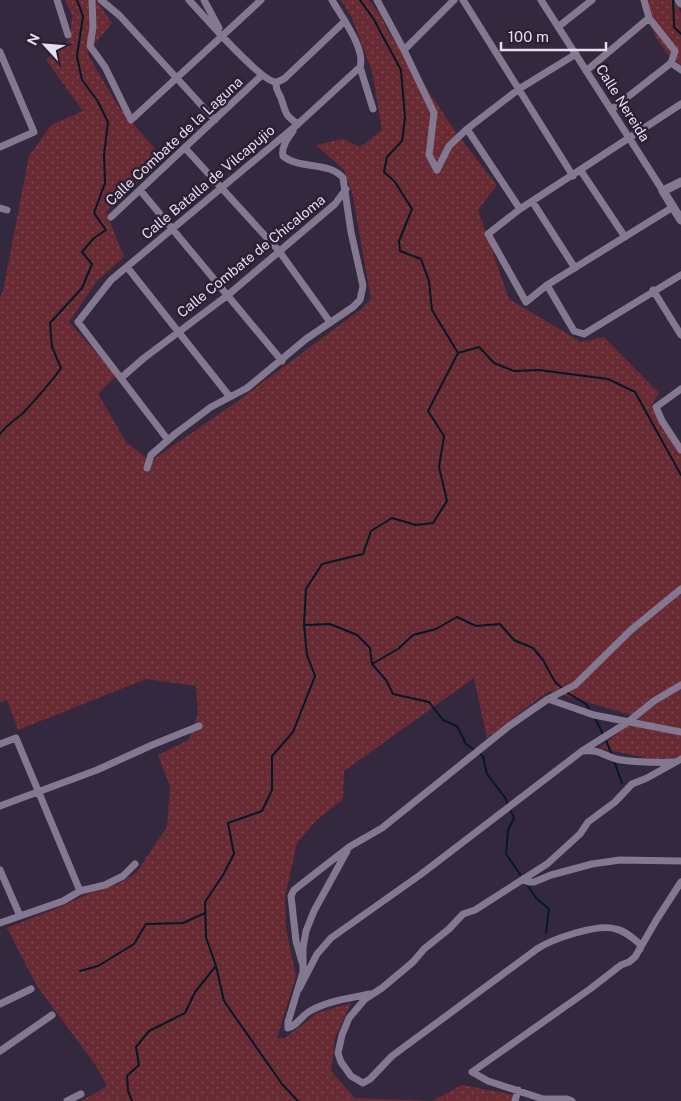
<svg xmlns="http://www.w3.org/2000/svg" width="681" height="1101" font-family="'Public Sans',sans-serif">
	<defs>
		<pattern id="grass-dots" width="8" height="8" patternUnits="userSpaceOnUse" patternTransform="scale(1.25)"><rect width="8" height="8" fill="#682a33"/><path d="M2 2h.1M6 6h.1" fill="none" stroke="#7d4851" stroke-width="1.8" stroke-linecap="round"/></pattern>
	</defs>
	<rect width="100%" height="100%" fill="#34283e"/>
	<!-- grass -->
	<path fill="url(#grass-dots)" d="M65,0H96L112,23L87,53L118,106L163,158L106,212L124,257L97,281L69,322L117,375L98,394L127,443L151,461L235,403L360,310L371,299L352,192L344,170L316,145L343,139L360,147L382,130L372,71L351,16L341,0H369L380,14L388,31L458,135L497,185L478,210L509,299L581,342L604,337L659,393L651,406L681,455V755L666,762L599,748L638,717L549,691L487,738L474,678L344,771L343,799L317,820L297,843L285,897L286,928L296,976L277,1038H285L317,1013L351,1003L335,1038L331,1071L355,1098L432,1101L462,1085L515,1095L513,1101H81L107,1086L96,1066L37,986L7,928L62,906L88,894L118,884L136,873L167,827L170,786L158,755L188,740L198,715L196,686L146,679L18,730L7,700L0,703V297L3,291L29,156L51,125L83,111L46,60L70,39L72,15Z
		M648,0H673L681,13V65L667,54L654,34Z"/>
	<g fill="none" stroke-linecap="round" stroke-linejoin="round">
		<!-- stream -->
		<path stroke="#031928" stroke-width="2" d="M673,0L674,27L681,34
			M458,353L479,347L494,363L514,371L539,370L608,379L635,392L681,475
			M0,434C7,425 15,420 23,413C37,398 50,384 61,368L52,347L50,323L82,288L92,264L82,252L94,238L106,230L94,213L105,183L104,155L108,122L97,100L82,80L77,56L83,16L77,0
			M304,625L330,624L357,635L370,648L372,664L386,680L393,694L429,702L443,720L457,726L466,744L476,751
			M372,664L398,649L413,635L436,629L457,617L476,626L500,624L514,640L533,648L543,660L555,682L563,689
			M566,692L586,704L591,712
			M595,718L603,734
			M605,738L612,755
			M480,754L483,756L487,774L506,799L508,805
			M614,761L622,783
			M510,809L514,818L508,830L506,854L522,877
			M526,883L536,898L549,909L546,933
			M80,971L98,966L134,944L146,924L183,923L205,913
			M132,1101L128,1091L127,1076L139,1065L136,1047L149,1031L185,1013L195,992L216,966
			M298,1101L282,1084L224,1001L216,966L206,937L205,902L223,875L234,854L228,823L262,811L272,790V756L293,732L315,676L307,655L304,625L306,589L322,564L363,554L371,531L392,518L416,525L433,523L447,501L439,467L444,436L428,411L458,353L432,310L429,281L421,259L400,251L399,241L412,209L395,182L384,172L387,157L402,141L405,118L401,70L373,18L360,0"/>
		<!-- minor -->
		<path stroke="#847891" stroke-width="7" d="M57,0L68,35
			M92,0L93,27L90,46L105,67L131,120L261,0
			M101,0L120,16L215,120
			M189,0C203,15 258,79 275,82C279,82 282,80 285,78L345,21
			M204,0L219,28
			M332,0C341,16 366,49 360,67L373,109
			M377,0L404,50L434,113L429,155L437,170
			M463,0L573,176
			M541,0L663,191
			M644,0L649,18L675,51L671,63
			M558,27L592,0
			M404,50L454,0
			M0,52L34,132L0,147
			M671,63L681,70
			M586,71L649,18
			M276,82C275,91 280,93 282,101C286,114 286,116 298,124
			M611,110L671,63
			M467,129L520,209
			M185,148L279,251L330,322
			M437,170L449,146L467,129L519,89L576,54
			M581,171L625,237
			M140,190L282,361
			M532,201L575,268
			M673,207L547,285L526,302L488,234L520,209L681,104
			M0,208L7,210
			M111,217L262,75
			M127,267L230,397
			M547,285L574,331L584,334L681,275
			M653,290L681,335
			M121,378L144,358L228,295L335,204L346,189
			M681,389L656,407L662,421L681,450
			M168,440L78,322L111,280L298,124L360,67
			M147,468L151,455L175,434L211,407L247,388L306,339L353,307L360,300L363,286L351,232L343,178C329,161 300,170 283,156C281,147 288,138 293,131
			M548,699L594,715L681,732
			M0,744L16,738L80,891
			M583,751C602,750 600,754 616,759C628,762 662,763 675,762
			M0,806L97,770L152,745L199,726
			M347,851L314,911L306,931L303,948V972L288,1022V1028C298,1025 301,1016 310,1011C328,1001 349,998 370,994
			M0,870L20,916
			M523,879L529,882H534L551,875L592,864L620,860L681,861
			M0,923L63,901L80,891L105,885L123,876L135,864
			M640,949V944C633,938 625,931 616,929C598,923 552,939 537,949L392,1056L370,1079L363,1083L351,1076L341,1062L338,1053L342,1035L349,1018L365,999L382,988L413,962L424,949L449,929L463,914L475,910L547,864L580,834L588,822L615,802L632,784L647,778L681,759
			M302,962L296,941L291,896L294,890L349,847L382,828L509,726L548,699L575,685L631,630L681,589
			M299,989L317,954L331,938L420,875L582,751L628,722L654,701L681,685
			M0,1004L31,989
			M0,1051L52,1015
			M67,1101L81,1094
			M515,1101L518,1090
			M572,1101L567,1099H543L488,1081L472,1072L590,989L621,965L629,962L635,957L657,919L681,882"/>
		<!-- tertiary -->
		<path stroke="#847891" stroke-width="9" d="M679,0L681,3
			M681,182L663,191L681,220"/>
	</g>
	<g text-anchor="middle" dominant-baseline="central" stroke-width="5" stroke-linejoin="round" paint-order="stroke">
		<!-- street labels -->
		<g font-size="14" fill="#e5deed" stroke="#2a1f34">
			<text transform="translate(623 103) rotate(58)">Calle Nereida</text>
			<text transform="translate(174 141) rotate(-43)">Calle Combate de la Laguna</text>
			<text transform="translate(208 182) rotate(-40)">Calle Batalla de Vilcapujio</text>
			<text transform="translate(251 256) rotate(-39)">Calle Combate de Chicaloma</text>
		</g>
	</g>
	<!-- north arrow -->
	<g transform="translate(45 45) rotate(296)" stroke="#2a1f34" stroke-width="4" paint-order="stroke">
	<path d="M0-4L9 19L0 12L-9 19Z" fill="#e5deed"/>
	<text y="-8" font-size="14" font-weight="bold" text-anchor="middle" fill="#e5deed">N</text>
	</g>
	<!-- scale -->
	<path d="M501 42v8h105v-8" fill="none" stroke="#e5deed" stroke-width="2.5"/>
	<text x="508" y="42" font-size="15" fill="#e5deed" stroke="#2a1f34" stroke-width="4" paint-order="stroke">100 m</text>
</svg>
